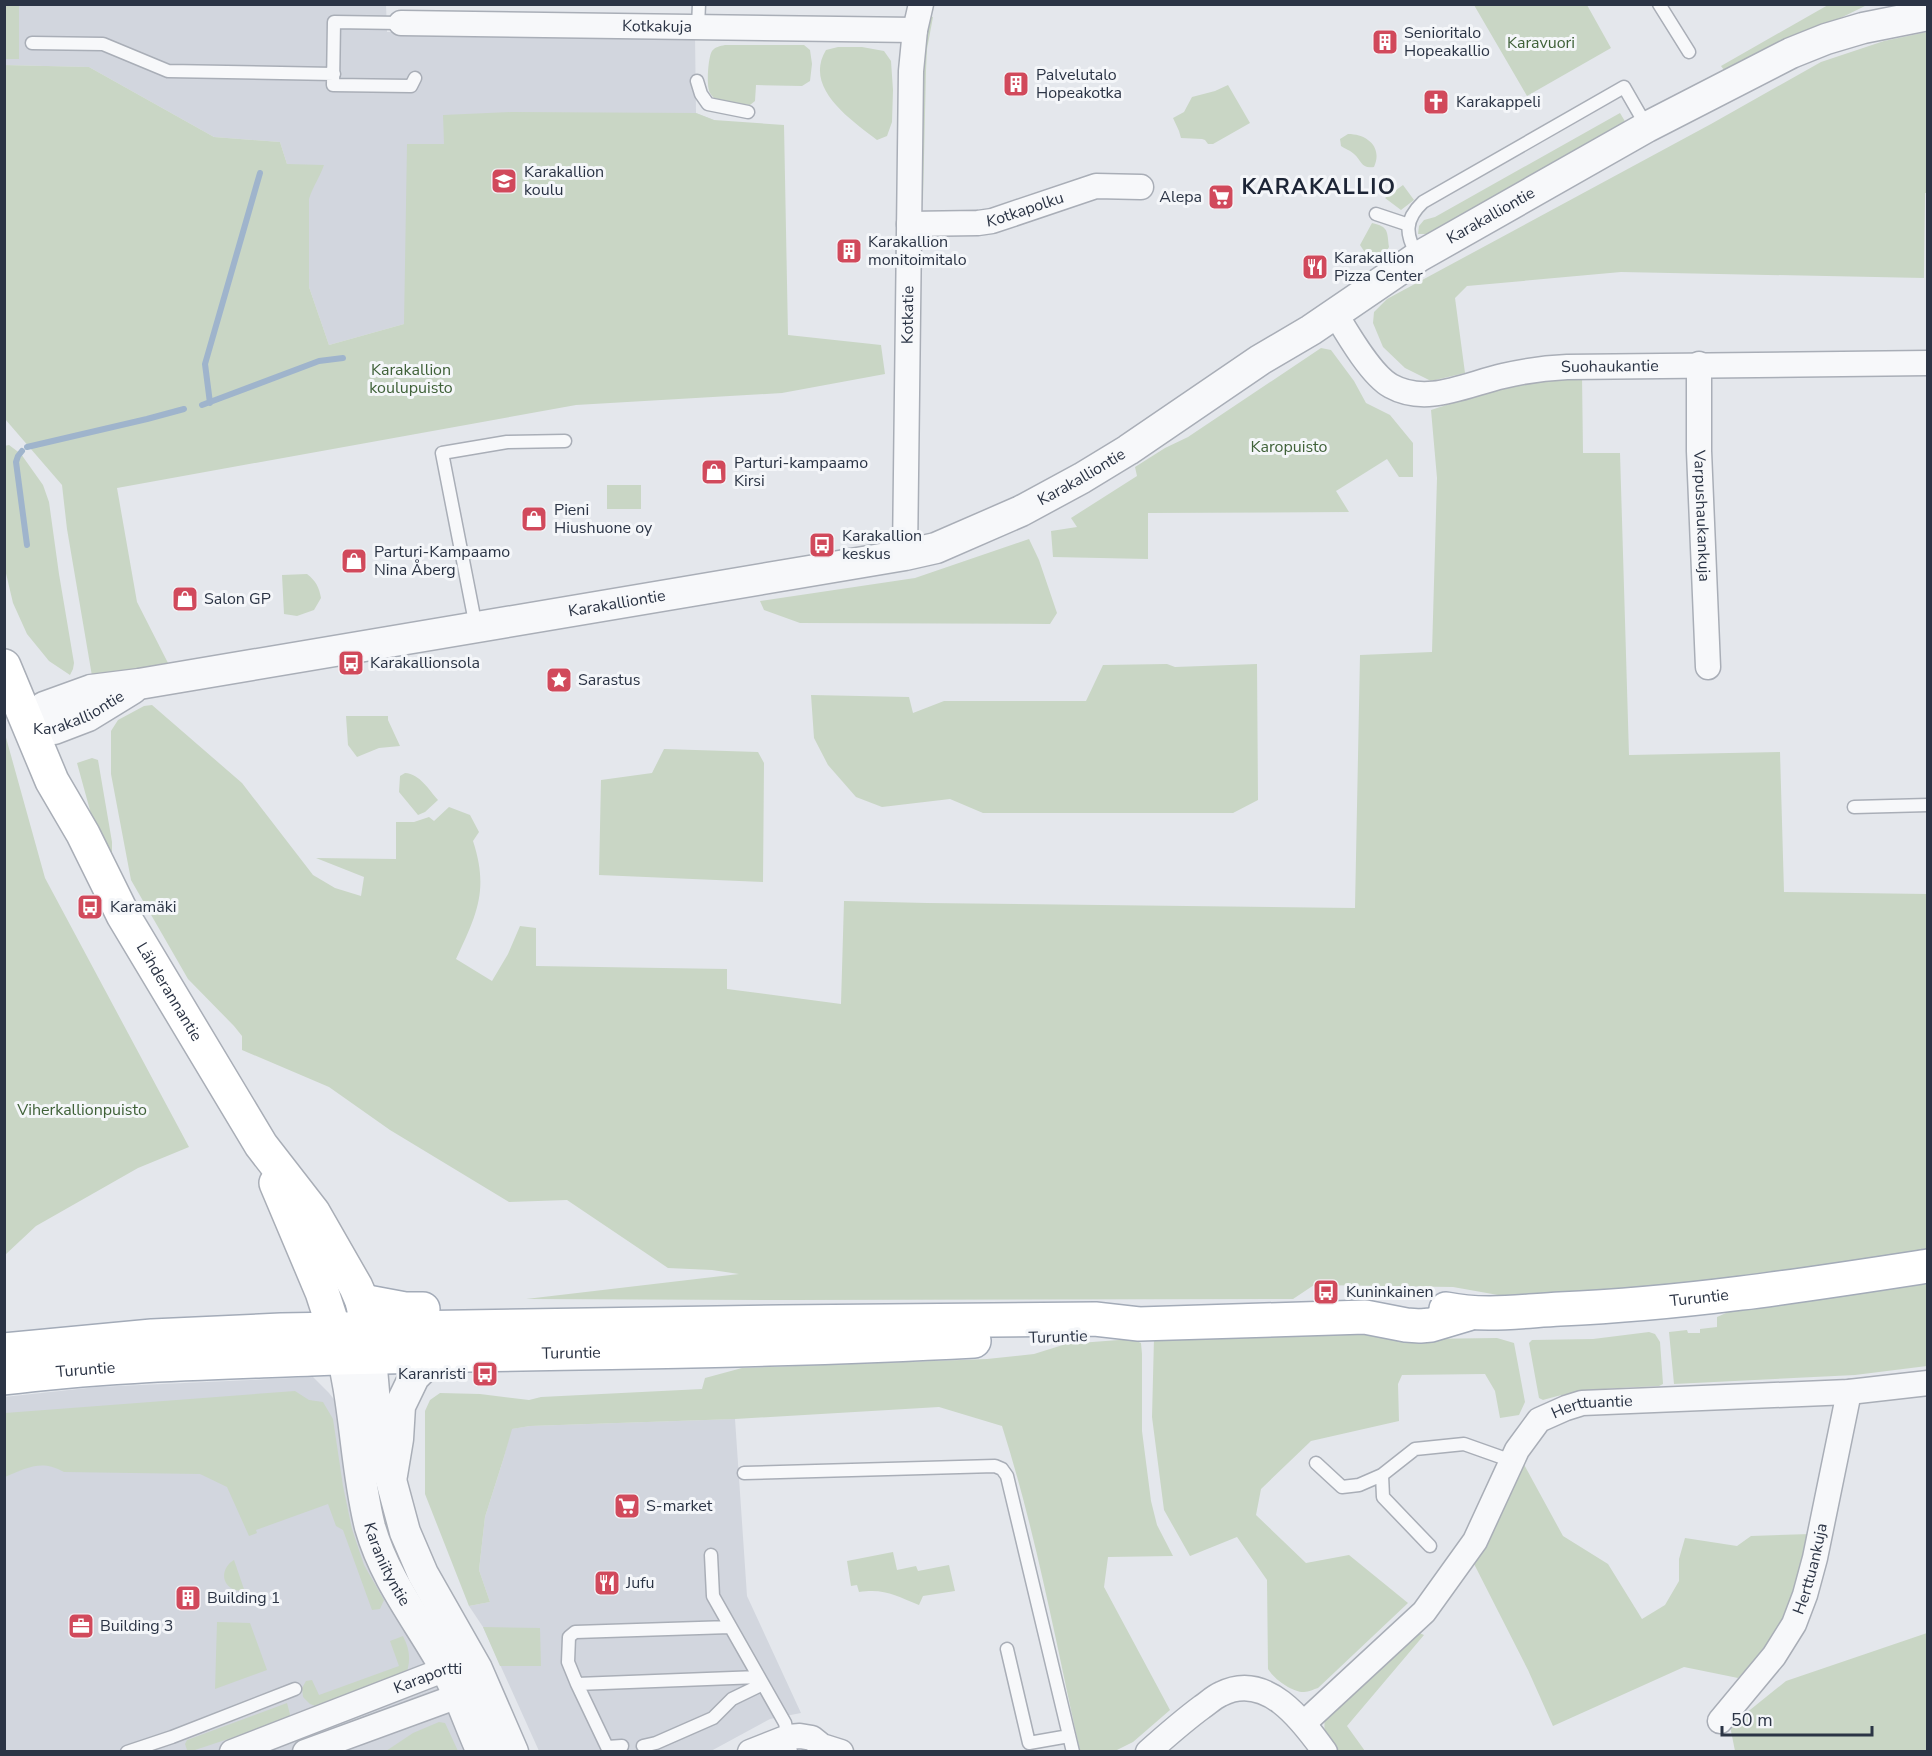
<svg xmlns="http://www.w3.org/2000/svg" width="1932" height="1756" font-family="'Nunito Sans',sans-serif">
	<rect width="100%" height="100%" fill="#e4e7ec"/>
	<!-- built -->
	<path fill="#d2d6de" d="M5,4H386L387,32L695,35L696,113L714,120L404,324L329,345L309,287V199L287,164L280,142L214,137L89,67L5,65Z
		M313,1377L329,1393L343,1411L363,1525L474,1751H5L4,1397L97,1387Z
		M735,1419L747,1596L801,1713L770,1719L711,1751H539L483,1627L469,1606L490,1602L479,1570L485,1517L504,1457L511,1429L530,1426Z"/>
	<!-- green -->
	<path fill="#c9d6c5" d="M4,5H19V59H5Z
		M1474,5H1587L1611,48L1527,96Z
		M1828,5H1867L1727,74L1721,66Z
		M930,16L933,17L927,49L926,70L923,200H920L923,45Z
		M1927,32L1928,193H1925L1924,278L1621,272L1467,286L1455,298L1465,373L1431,381L1405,368L1383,347L1373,323L1374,312L1387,299L1711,124L1821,62L1884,41Z
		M725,45H804L810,50L812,64L810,81L802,86L756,85L755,101L750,105C738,104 717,106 710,93C706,87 708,57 712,51C715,47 720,46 725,45Z
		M838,47H862L884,51L891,61L893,90L892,122L887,136L877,140C851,120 803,88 826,50Z
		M4,65L89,67L214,137L280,142L287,164L324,165C320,177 313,186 309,199V287L329,345L404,324L407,144H444L443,115L511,112L696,113L714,120L784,125L788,335L881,345L885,374L782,393L576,405L117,488L137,602L168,663L92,676L67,529L62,485L5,419Z
		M1228,85L1250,123L1213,144H1208L1205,140L1202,139L1181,138L1179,131L1173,118L1184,112L1192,97L1215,91Z
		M1620,113L1626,123L1427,234H1418L1419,226L1424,220L1435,217Z
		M1348,134C1367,134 1383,147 1374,167C1361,169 1362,161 1354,154C1350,150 1345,149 1341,146L1340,139Z
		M1403,185L1414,200L1401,210L1385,198Z
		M1372,223C1389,227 1387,231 1389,247L1386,252L1370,260L1360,245Z
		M1321,348L1331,350L1354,381L1366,403L1390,415L1413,443V477H1399L1387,459L1336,491L1349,512L1148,513V559L1053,557L1051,531L1077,527L1071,518L1137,476L1135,467L1165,448L1188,437Z
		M1538,375H1582L1583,453H1620L1629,755L1780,752L1784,892L1927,894V1254L1737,1284L1515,1298L1453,1287L1314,1285L1293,1299L789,1300L526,1299L739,1274L712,1270L668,1268L567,1200L509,1202L390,1130L329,1087L242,1050V1036L234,1026L188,979L131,880L111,774V731L118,720L144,706L152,705L242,783L313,875L335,888L361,896L364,877L316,858L396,859V822H414L429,817L434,821L449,807L470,815L479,832L473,841C489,890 477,914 456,959L492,981L508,954L520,926L536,928V966L727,969V989L841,1004L844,901L927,903L1355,908L1360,655L1432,652L1437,478L1431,410Z
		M9,445L21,454L43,485L49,502L59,574L74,663L73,669L70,675L49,661L27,634L13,603L4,565V446Z
		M607,485H641V509H607Z
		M1029,539L1039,560L1057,613L1050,624L800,623L764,610L760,601L915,578Z
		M307,574C316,581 319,587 321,598L314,610L297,616L284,614L282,575Z
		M1167,664L1175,667L1257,664L1258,800L1233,813H983L950,799L882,807L856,797L828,765L814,738L811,695L909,697L913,713L944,701H1086L1103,665Z
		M346,716H388V720L400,746L379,748L357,757L348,745Z
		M5,734L45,878L189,1147L138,1168L36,1226L5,1255Z
		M664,749L758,752L764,763L763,882L599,875L601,780L652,773Z
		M92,758L98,760L112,842V859L108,861L91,814L77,763Z
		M405,773C420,774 429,790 438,800L425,812L418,815L399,792L400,776Z
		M1927,1281V1366L1855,1375L1674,1384L1669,1332L1687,1330L1688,1333H1700V1329L1717,1327V1317L1746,1304Z
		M1416,1332L1419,1339L1497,1338L1514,1343L1525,1402L1519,1415L1500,1418L1495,1391L1485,1374L1402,1375L1398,1384L1399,1421L1311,1441L1261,1489L1256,1515L1306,1563L1349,1555L1408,1603L1318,1688C1314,1689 1309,1692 1304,1692C1292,1692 1274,1679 1268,1669L1267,1580L1237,1537L1190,1556L1164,1510L1152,1417L1154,1338Z
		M1649,1332L1655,1334L1660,1342L1663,1384L1659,1386C1620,1388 1582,1388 1543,1400L1539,1398L1529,1343L1532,1340L1593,1339Z
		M1132,1339L1141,1343L1142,1354V1431L1151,1501L1157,1525L1173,1556L1108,1557L1104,1587L1170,1710L1133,1742L1115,1751H1080C1056,1643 1036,1533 1002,1426L939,1407L735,1419L530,1426L512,1429L504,1457L485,1517L479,1570L490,1602L469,1606L425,1494V1411L430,1400L440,1393L480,1394L529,1400L541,1397L702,1389L705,1378L742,1368L987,1359L1034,1354L1066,1344Z
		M295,1391L309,1400L323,1402L333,1419L343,1486L352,1529L364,1565L384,1600L380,1609L372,1610L343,1530L336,1526L328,1504L256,1530L257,1533L249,1536L227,1487L200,1474L64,1472C41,1459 27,1468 5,1477V1413Z
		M1521,1459L1563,1536L1608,1564L1642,1619L1665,1605L1679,1581V1559L1685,1538L1737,1546L1751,1536L1810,1534L1796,1605L1769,1647L1738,1678L1684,1667L1553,1726L1528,1670L1472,1560Z
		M893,1552L897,1570L916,1566L918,1571L949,1565L955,1591L923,1596L919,1605C896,1596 885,1588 859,1592L857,1585L851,1586L847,1561Z
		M234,1560L245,1592C242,1591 235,1591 231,1588C220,1581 223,1566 234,1560Z
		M217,1622L250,1623L267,1670L215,1689Z
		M483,1627L540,1628L541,1666H500Z
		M1417,1632L1424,1635L1347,1726L1365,1751H1332C1326,1738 1322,1729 1326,1715Z
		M1927,1633V1751H1735L1730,1726L1786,1681Z
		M403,1636C411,1652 411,1663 404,1679L320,1708L310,1704L303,1697L302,1688L306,1681L312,1680L319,1695L399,1666L390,1641Z
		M287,1703L291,1718L192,1751L187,1750L185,1744L187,1740Z
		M439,1722L445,1723L446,1725L458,1751H386L413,1733Z"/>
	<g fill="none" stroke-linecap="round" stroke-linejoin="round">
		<!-- stream -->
		<path stroke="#9fb4cc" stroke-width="6" d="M210,403L205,364L260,173
			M202,405L319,361L343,358
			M27,447L147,419L184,409
			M22,451L18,456L16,462L27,545"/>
		<!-- service casing -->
		<g stroke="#a9aeb7" stroke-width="15">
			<path id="service" d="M1659,4L1689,52
				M401,23L334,22L333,85L411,86L415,78
				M698,26L699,4
				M32,43L103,44L168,71L334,74
				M697,81L701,94L708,104L748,112
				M1376,214L1409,225
				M1418,256C1405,235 1404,220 1423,202L1624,87L1647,127
				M476,627L442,453L507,442L565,441
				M1854,807L1928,805
				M1316,1463L1342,1487L1359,1485L1382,1475L1415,1449L1464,1444L1512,1461
				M744,1473L995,1466L1002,1469L1007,1476L1073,1752
				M1382,1475L1383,1497L1430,1546
				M711,1555L713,1596L785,1723L791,1752
				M730,1627L575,1632L569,1637L568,1662L577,1684L759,1677
				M1007,1649L1029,1743L1069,1736
				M577,1684L607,1747L622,1746
				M643,1746L656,1743L713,1718L732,1699L763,1684
				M127,1752L172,1737L295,1689"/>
		</g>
		<!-- minor casing -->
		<g stroke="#a9aeb7" stroke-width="27">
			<g id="minor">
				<path id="s1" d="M401,23L915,30"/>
				<path id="s2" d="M909,224L978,223L992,221L1096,186L1141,187"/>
				<path id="s3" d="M1335,313C1347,333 1371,375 1391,386C1427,406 1467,384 1503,376C1524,371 1545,368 1567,367L1928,363"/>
				<path id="s4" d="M1699,364V451L1708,667"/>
				<path id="s5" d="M905,555L911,71L915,30L921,4"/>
				<path id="s6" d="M1720,1721L1774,1656L1794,1624L1805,1595L1815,1558L1849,1392"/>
				<path id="s7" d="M1304,1723L1424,1612L1475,1541L1517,1450L1539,1420L1566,1408L1582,1403L1849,1392L1928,1383"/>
				<path id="s8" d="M232,1752L446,1669H462"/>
				<path d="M305,1752L458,1696L468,1681"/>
				<path d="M750,1752L788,1737L800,1736L812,1738L822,1746L841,1752"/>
				<path d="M1148,1752C1166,1736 1183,1721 1202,1707C1208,1703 1214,1697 1221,1694C1266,1671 1302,1720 1325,1752"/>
			</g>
		</g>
		<!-- tertiary casing -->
		<g stroke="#a9aeb7" stroke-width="33">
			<g id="tertiary">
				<path id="s9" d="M30,729L44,707L91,690L139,684L905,555L936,548L1021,511L1082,478L1128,450L1260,360L1311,330L1418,257L1647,127L1791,53L1826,39L1863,28L1928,15"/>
				<path id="s10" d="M30,729H54L88,716L132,689"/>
				<path id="s11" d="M336,1334C356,1397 354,1464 370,1527C385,1580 419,1621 445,1668C460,1694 469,1724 482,1752"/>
				<path d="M369,1334L378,1438L391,1480L405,1532L423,1574L477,1669L513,1752"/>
				<path d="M392,1475L398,1439L400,1406L414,1377L435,1356"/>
			</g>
		</g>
		<!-- secondary casing -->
		<g stroke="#a9aeb7" stroke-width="36">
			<g id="secondary">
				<path id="s12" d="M4,666L52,781L83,834L123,915L261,1145L313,1212L356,1287L362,1301L368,1328"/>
				<path d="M276,1183L322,1292L334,1329"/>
			</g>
		</g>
		<!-- primary casing -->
		<g stroke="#a3abb8" stroke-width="36">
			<g id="primary">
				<path d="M362,1301L405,1309H423"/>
				<path id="s13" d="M1446,1309C1484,1317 1522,1311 1560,1309C1684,1304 1805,1285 1928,1266"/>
				<path d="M4,1350L152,1336L281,1330L781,1322L1095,1319L1139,1324L1365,1317L1406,1325L1420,1326L1431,1325L1468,1314"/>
				<path id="s14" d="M4,1378C106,1365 209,1363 311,1359C532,1352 753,1353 974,1341"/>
			</g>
		</g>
		<!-- service -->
		<use href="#service" stroke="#f7f8fa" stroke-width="12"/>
		<!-- minor -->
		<use href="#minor" stroke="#f7f8fa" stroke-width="24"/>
		<!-- tertiary -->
		<use href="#tertiary" stroke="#f7f8fa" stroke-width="30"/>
		<!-- secondary -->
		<use href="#secondary" stroke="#fff" stroke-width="33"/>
		<!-- primary -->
		<use href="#primary" stroke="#fff" stroke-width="33"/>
	</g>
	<!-- icons -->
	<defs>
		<g id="building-square" transform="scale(1.35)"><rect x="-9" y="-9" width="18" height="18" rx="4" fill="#d1495b" stroke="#f4f6f9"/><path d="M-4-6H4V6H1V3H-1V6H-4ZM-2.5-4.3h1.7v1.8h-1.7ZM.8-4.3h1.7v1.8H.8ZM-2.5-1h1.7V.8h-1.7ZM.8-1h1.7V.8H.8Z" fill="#fff"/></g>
		<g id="church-square" transform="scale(1.35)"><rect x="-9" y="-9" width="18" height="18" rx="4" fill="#d1495b" stroke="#f4f6f9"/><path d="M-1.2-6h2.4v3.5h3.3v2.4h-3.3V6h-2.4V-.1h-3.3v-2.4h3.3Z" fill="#fff"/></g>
		<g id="school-square" transform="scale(1.35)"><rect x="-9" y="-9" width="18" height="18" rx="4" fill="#d1495b" stroke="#f4f6f9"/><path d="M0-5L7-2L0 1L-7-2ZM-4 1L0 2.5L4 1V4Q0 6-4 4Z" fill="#fff"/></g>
		<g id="supermarket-square" transform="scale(1.35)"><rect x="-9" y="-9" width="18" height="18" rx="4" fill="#d1495b" stroke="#f4f6f9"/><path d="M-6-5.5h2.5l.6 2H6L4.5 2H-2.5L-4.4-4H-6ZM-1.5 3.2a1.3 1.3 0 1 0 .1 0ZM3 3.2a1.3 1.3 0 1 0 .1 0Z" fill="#fff"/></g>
		<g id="restaurant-square" transform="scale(1.35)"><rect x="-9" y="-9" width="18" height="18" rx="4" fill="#d1495b" stroke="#f4f6f9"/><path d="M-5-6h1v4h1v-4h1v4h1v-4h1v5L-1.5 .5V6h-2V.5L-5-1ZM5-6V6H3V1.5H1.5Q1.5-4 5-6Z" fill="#fff"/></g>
		<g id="shop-square" transform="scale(1.35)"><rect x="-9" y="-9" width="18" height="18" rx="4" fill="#d1495b" stroke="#f4f6f9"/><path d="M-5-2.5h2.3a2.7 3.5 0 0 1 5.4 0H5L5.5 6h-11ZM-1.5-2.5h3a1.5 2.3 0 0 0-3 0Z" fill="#fff"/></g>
		<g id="bus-square" transform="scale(1.35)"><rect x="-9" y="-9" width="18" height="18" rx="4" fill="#d1495b" stroke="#f4f6f9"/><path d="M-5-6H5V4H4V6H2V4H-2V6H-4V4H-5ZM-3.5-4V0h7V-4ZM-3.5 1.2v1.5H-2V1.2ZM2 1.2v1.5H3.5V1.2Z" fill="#fff"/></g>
		<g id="sight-square" transform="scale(1.35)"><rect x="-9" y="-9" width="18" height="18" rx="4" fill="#d1495b" stroke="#f4f6f9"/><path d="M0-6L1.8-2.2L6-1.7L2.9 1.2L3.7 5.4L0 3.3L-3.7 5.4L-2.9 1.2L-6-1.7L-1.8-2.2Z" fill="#fff"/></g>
		<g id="office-square" transform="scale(1.35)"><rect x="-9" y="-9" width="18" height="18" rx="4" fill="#d1495b" stroke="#f4f6f9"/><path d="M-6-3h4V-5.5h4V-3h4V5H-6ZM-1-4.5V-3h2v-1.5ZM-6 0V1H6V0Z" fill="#fff"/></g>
	</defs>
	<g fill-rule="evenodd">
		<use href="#building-square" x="1385" y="42"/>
		<use href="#building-square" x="1016" y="84"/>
		<use href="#church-square" x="1436" y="102"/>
		<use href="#school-square" x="504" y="181"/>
		<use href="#supermarket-square" x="1221" y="197"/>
		<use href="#building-square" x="849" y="251"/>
		<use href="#restaurant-square" x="1315" y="267"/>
		<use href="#shop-square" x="714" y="472"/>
		<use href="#shop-square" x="534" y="519"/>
		<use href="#bus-square" x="822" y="545"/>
		<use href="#shop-square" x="354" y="561"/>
		<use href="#shop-square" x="185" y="599"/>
		<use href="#bus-square" x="351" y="663"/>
		<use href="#sight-square" x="559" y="680"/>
		<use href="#bus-square" x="90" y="907"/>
		<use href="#bus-square" x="1326" y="1292"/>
		<use href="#bus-square" x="485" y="1374"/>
		<use href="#supermarket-square" x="627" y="1506"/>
		<use href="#restaurant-square" x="607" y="1583"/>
		<use href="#building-square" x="188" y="1598"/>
		<use href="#office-square" x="81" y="1626"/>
	</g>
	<g text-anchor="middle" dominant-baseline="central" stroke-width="6" stroke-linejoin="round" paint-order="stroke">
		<!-- street labels -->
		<g font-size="16" fill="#2b3445" stroke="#f4f6f9">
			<text stroke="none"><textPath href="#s1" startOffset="256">Kotkakuja</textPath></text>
			<text stroke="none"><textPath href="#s2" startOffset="118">Kotkapolku</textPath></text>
			<text stroke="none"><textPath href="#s9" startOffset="1581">Karakalliontie</textPath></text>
			<text stroke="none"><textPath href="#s5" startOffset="240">Kotkatie</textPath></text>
			<text stroke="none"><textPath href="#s3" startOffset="316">Suohaukantie</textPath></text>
			<text stroke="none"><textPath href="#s9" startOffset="1095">Karakalliontie</textPath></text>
			<text stroke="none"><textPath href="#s4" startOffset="152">Varpushaukankuja</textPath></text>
			<text stroke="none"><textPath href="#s9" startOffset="609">Karakalliontie</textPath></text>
			<text stroke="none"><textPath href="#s10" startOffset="52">Karakalliontie</textPath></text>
			<text stroke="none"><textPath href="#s12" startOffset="366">Lähderannantie</textPath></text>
			<text stroke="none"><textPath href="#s13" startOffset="254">Turuntie</textPath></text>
			<text transform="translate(1058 1337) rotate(-2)">Turuntie</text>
			<text stroke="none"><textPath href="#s14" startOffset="568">Turuntie</textPath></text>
			<text stroke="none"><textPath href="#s14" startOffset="82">Turuntie</textPath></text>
			<text stroke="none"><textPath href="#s7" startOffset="444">Herttuantie</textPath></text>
			<text stroke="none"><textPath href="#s11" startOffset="237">Karaniityntie</textPath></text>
			<text stroke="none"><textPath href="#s6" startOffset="180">Herttuankuja</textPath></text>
			<text stroke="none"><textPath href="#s8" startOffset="210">Karaportti</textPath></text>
		</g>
		<!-- poi labels -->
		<g font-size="16" fill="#2b3445" stroke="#f4f6f9" text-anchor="start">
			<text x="1404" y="33">Senioritalo<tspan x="1404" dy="18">Hopeakallio</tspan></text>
			<text x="1036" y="75">Palvelutalo<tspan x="1036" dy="18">Hopeakotka</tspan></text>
			<text x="1456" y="102">Karakappeli</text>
			<text x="524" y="172">Karakallion<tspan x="524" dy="18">koulu</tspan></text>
			<text x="1202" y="197" text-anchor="end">Alepa</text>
			<text x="868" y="242">Karakallion<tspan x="868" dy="18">monitoimitalo</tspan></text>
			<text x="1334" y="258">Karakallion<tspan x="1334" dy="18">Pizza Center</tspan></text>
			<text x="734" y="463">Parturi-kampaamo<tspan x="734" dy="18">Kirsi</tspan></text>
			<text x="554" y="510">Pieni<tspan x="554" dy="18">Hiushuone oy</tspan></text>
			<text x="842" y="536">Karakallion<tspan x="842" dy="18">keskus</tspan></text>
			<text x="374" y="552">Parturi-Kampaamo<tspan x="374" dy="18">Nina Åberg</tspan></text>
			<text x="204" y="599">Salon GP</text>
			<text x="370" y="663">Karakallionsola</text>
			<text x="578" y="680">Sarastus</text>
			<text x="110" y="907">Karamäki</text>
			<text x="1346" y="1292">Kuninkainen</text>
			<text x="466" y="1374" text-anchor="end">Karanristi</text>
			<text x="646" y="1506">S-market</text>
			<text x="626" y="1583">Jufu</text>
			<text x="207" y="1598">Building 1</text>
			<text x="100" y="1626">Building 3</text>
		</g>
		<!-- park labels -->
		<g font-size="16" fill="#3f6138" stroke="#f4f6f9">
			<text x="1541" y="43">Karavuori</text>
			<text x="411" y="370">Karakallion<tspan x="411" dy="18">koulupuisto</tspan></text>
			<text x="1289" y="447">Karopuisto</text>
			<text x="82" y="1110">Viherkallionpuisto</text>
		</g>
		<!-- district labels -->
		<g font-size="22" font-weight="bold" letter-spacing="1.5" fill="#1d2536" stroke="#f4f6f9">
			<text x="1319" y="187">KARAKALLIO</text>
		</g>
	</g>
	<!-- border -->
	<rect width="1932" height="1756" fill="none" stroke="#2b3445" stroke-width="12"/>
	<!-- scale -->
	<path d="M1722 1726v9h150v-9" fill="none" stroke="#2b3445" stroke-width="3"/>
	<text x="1731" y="1726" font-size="18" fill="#2b3445" stroke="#f4f6f9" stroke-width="4.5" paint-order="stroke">50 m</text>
</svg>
